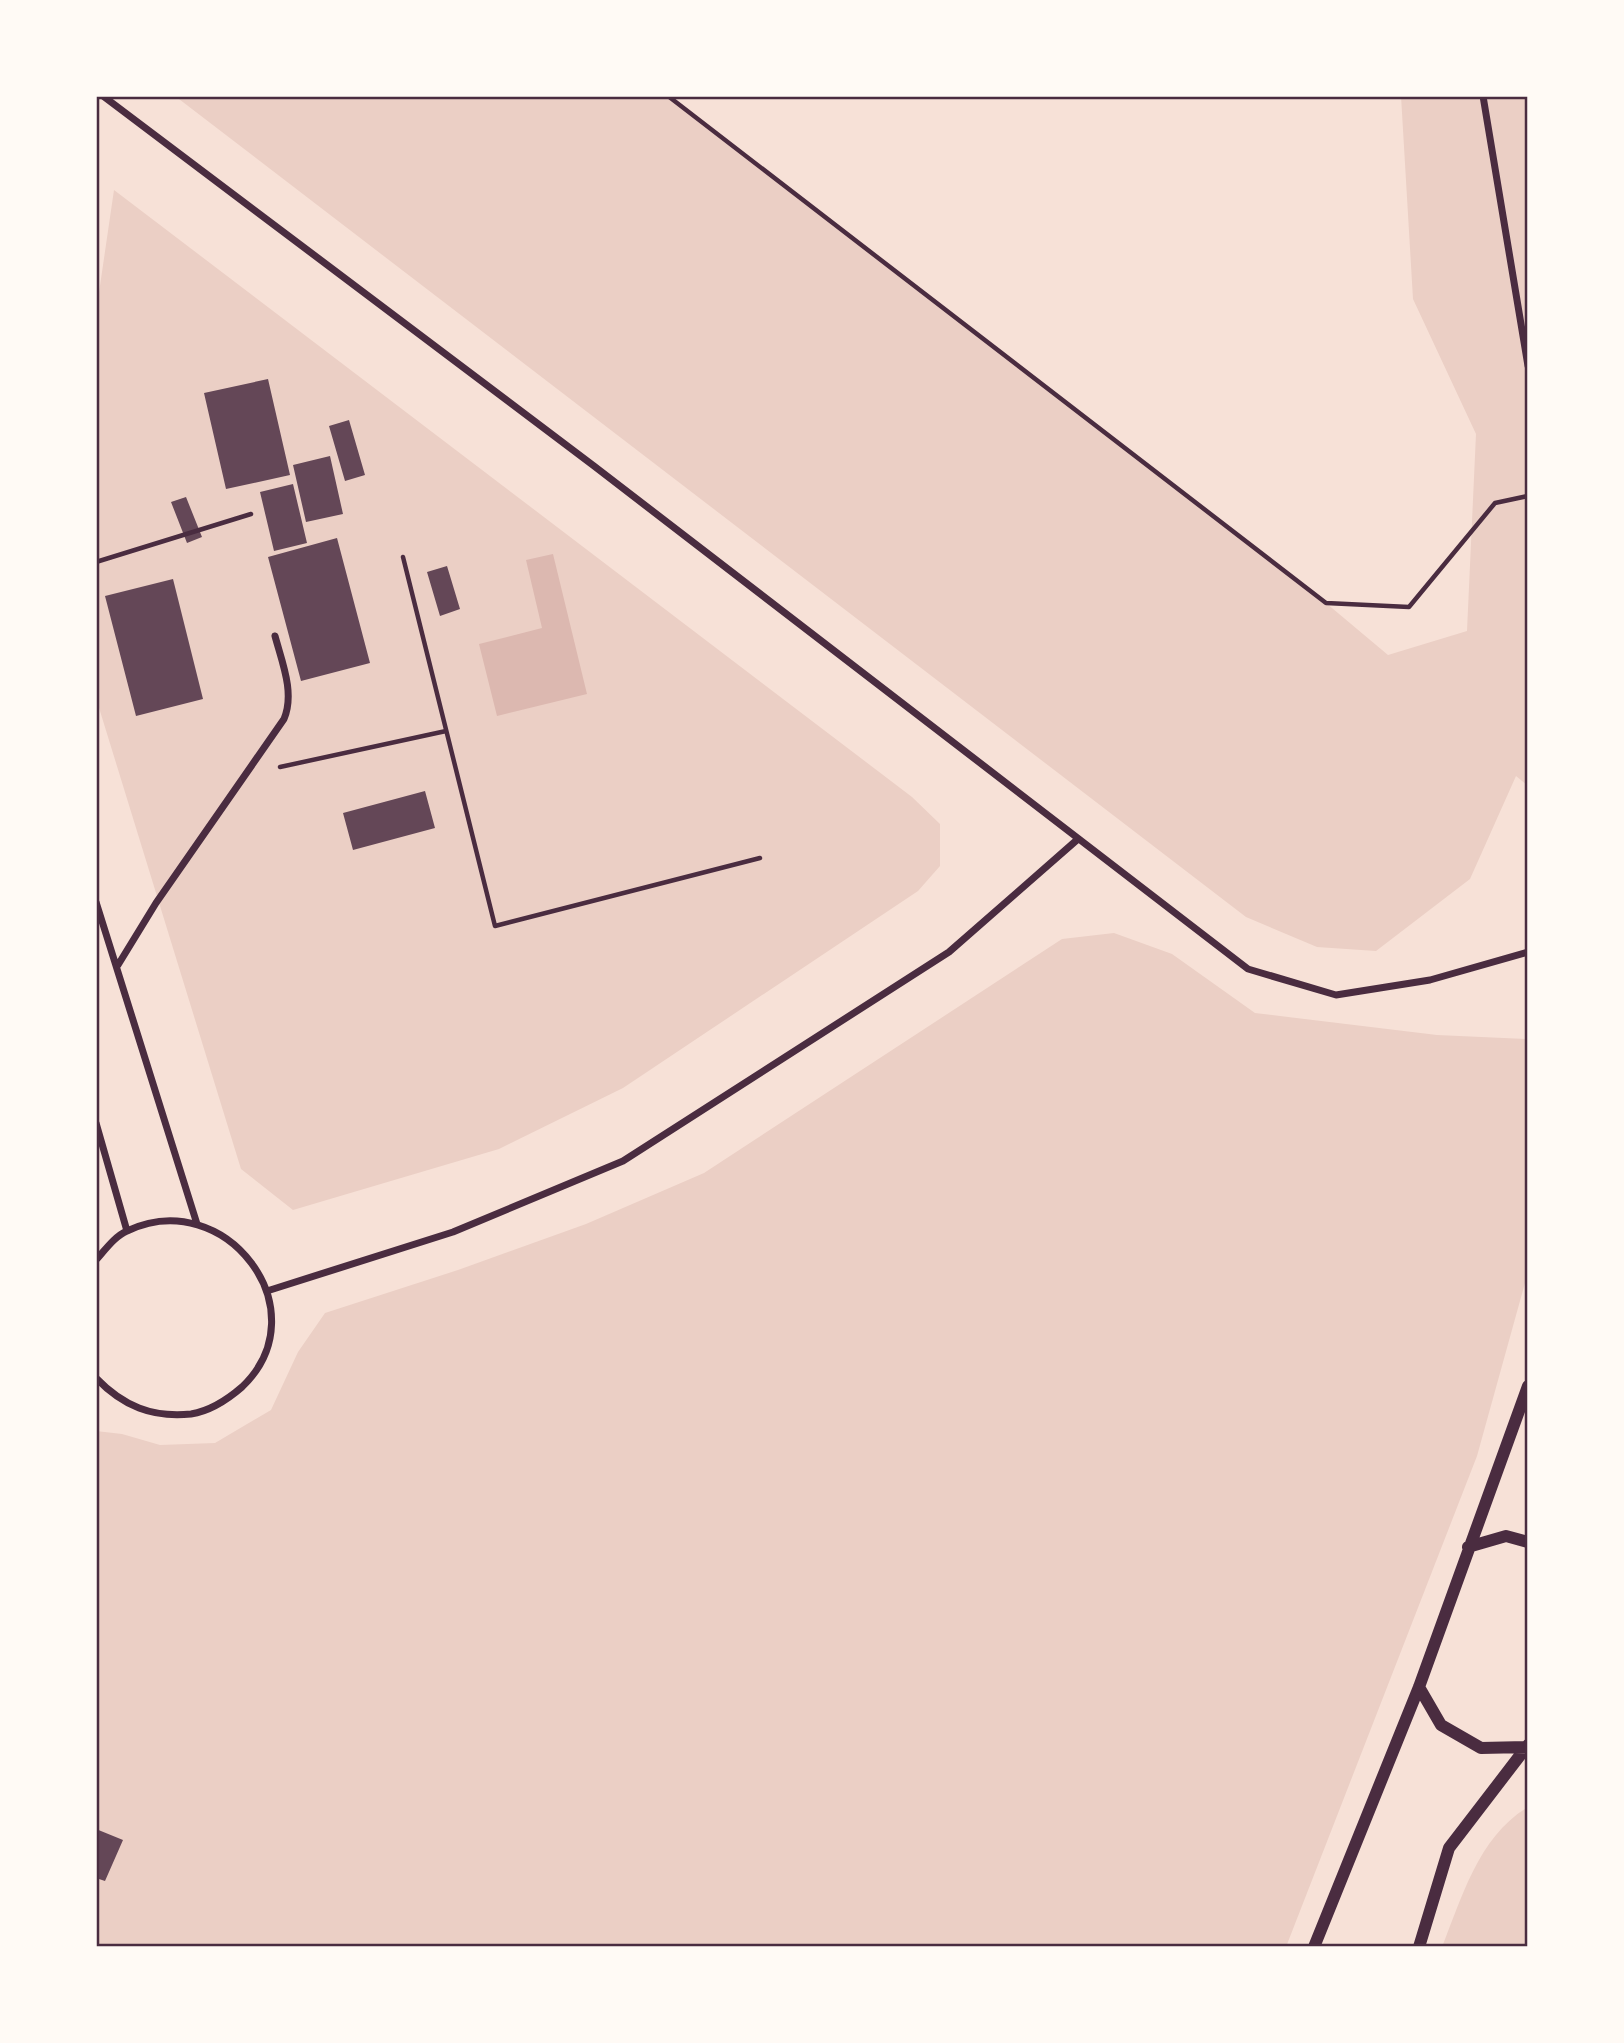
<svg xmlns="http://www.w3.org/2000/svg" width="1624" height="2043" font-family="Karla,sans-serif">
	<rect width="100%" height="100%" fill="#f7e1d7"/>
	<!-- green -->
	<path fill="#ebcfc5" d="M175,96H668L1326,603L1388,655L1467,631L1476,434L1413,299L1401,96H1528V786L1516,776L1470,879L1376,951L1317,947L1246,917Z
		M114,190L912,797L940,824V866L918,891L623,1088L499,1149L293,1210L241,1169L96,698V313Z
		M1114,933L1172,954L1255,1013L1437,1035L1528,1039V1272L1477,1456L1286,1947H96V1431L122,1434L160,1445L215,1443L271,1410L298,1352L325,1313L458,1270L586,1224L704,1173L1062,939Z
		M1528,1807V1947H1442C1462,1897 1479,1836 1528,1807Z"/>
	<!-- water -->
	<path fill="#dcb8b0" d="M553,554L587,694L497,716L479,644L542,628L526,560Z"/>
	<!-- building -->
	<path fill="#644757" d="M268,379L290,475L226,489L204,393Z
		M349,420L365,475L345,481L329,426Z
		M330,456L343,514L306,522L293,465Z
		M293,484L307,543L274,551L260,492Z
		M186,497L202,537L187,543L171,502Z
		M337,538L370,663L301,681L268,557Z
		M447,566L460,609L440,616L427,572Z
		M173,579L203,699L136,716L105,596Z
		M425,791L435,828L353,850L343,813Z
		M96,1829L123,1840L105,1881L96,1878Z"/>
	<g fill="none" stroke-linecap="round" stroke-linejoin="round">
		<!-- path -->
		<path stroke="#4a2c40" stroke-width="4.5" d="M668,96L1326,603L1409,607L1495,503L1528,496
			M403,557L495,926L760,858
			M96,562L251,514
			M280,767L446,731"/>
		<!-- minor -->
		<path stroke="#4a2c40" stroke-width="7" d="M103,96L594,466L1248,969L1336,995L1430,980L1528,952
			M1483,96L1528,366
			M96,902L197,1224
			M118,965L156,903L284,719C295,693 282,662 275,636
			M96,1123L127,1231
			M96,1260C105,1250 115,1236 127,1231C225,1184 322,1311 242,1387C227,1400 210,1411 191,1414C152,1418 123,1406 96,1378
			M267,1291L453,1232L623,1161L949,952L1078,839"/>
		<!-- tertiary -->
		<path stroke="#4a2c40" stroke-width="12" d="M1468,1547L1506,1536L1528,1542
			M1419,1687L1441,1725L1481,1748L1527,1747
			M1314,1947L1419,1687L1528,1386
			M1419,1947L1449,1848L1528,1745"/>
	</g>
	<!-- border -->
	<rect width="1624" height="2043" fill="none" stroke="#fffaf5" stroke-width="196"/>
	<rect x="98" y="98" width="1428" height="1847" fill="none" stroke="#4a2c40" stroke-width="2.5"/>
</svg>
